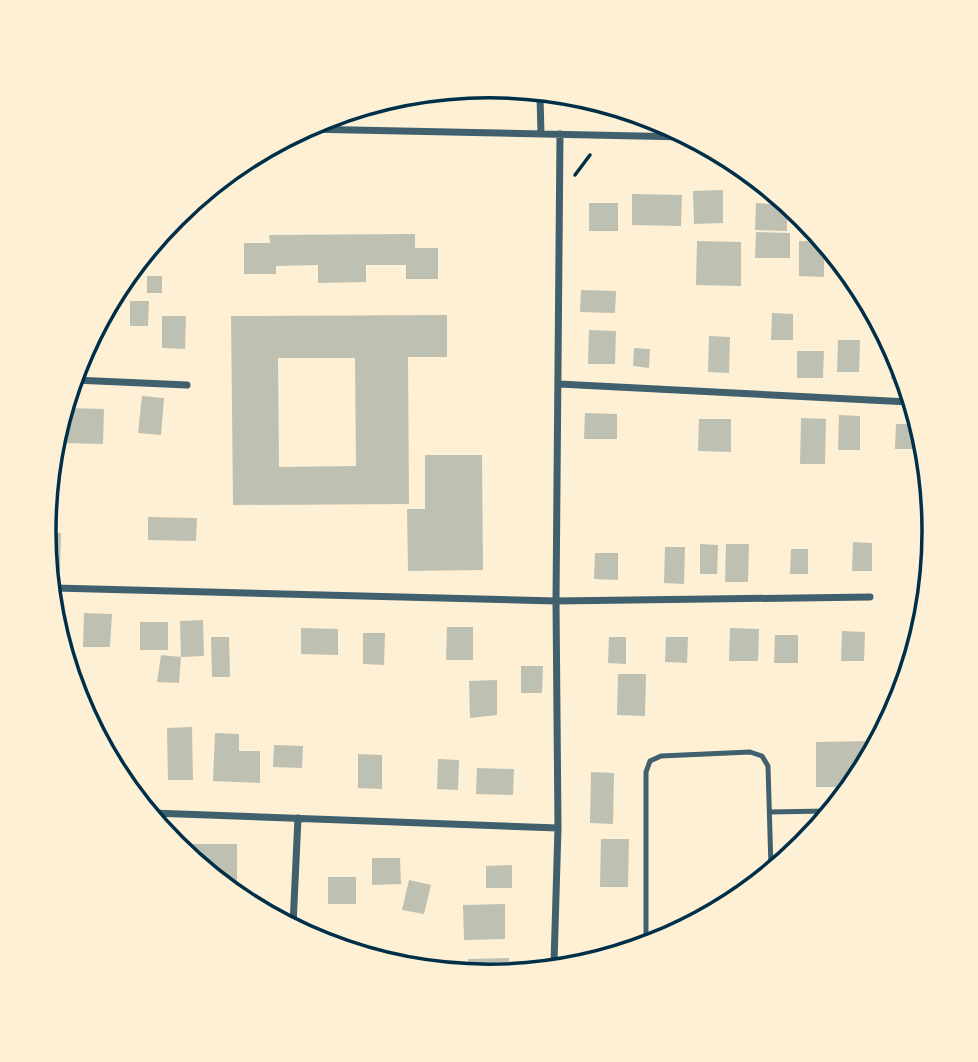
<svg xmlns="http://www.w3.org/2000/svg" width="978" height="1062" font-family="'Fira Sans Condensed',sans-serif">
	<rect width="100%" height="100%" fill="#fdf0d5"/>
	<!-- building -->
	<path fill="#bec0b2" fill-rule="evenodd" d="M723,190V223L694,224L693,191Z
		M632,194L682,195L681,226L632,225Z
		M589,203H618V231H589Z
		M756,203L787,205V231L755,230Z
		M756,232L790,233V258H755Z
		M415,234V248H438V279H406V265H366V282L318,283V265L276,266V274H244V243H270L269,235Z
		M697,241L741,242V286L696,285Z
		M799,241H821L824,246V277L799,276Z
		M147,276H162V293H147Z
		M581,290L616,291L615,313L580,312Z
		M130,301H149L148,326H130Z
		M772,313L793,314V340H771Z
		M447,315V357H408L409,504L233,505L231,316ZM278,358H355L356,466L279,467Z
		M162,316H186L185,349L162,348Z
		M589,330L616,331L615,364H588Z
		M709,336L730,337L729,373L708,372Z
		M838,340H860L859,372H837Z
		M891,347L901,361L904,379H891Z
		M634,348L650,349L649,368L633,366Z
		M797,351H824L823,378H797Z
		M142,396L164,398L161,435L138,433Z
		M68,408L104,409L103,444L63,443Z
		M585,413L617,414V439H584Z
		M839,415L860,416V450H838Z
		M801,418L826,419L825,464H800Z
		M699,419H731V452L698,451Z
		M896,424H913L917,449H895Z
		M425,455H482L483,570L408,571L407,509H425Z
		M148,517L197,518L196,541L148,540Z
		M44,532L61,533L60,572L52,571Z
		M853,542L872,543V571H852Z
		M700,544L718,545L717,574H700Z
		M726,544H749L748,582H725Z
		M665,547H685L684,584L664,583Z
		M791,549H808V574H790Z
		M595,553H618V580L594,579Z
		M84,613L112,614L110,647H83Z
		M203,620L204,656L181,657L180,621Z
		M140,622H168V650H140Z
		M447,627H473V660H446Z
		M301,628L338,629V655L301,654Z
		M730,628L759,629L758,661H729Z
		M842,631L865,632L864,661H841Z
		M363,633H385L384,665L363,664Z
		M775,635H798V663H774Z
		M211,637H229L230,677H212Z
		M609,637H626V664L608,663Z
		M666,637H688L687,663L665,662Z
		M161,655L181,657L179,683L157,682Z
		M521,666H543L542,693H521Z
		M618,674H646L645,716L617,715Z
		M497,680V715L470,718L469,681Z
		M192,727L193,780H168L167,728Z
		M215,733L239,734V751H260V783L213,781Z
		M874,741L843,787H816V742Z
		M274,745L303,746L302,768L273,767Z
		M358,754L382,755V789L358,788Z
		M438,759L459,760L458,790L437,789Z
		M477,768L514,769L513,795L476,794Z
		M591,772L614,773L613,824L590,823Z
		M601,839H629L628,887H600Z
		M191,844H237V881H226L191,857Z
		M372,858H400L401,884L372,885Z
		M512,865V888H486V866Z
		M328,877H356V904H328Z
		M409,880L431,885L424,914L402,910Z
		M505,904V939L464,940L463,905Z
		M509,958V972L489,976L468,972V959Z"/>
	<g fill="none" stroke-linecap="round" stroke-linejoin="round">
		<!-- path -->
		<path stroke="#003049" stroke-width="3.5" d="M575,175L590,155"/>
		<!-- service -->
		<path stroke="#3f606c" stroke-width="5" d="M925,579L924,511L928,501
			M770,812L827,811
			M646,945V772L650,761L661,756L750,752L762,756L768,766L771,868"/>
		<!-- minor -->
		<path stroke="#3f606c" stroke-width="7" d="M540,96L541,134
			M304,129L686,137
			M74,380L187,385
			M559,384L909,402
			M55,588L556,601L870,597
			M152,813L558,828
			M293,925L298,818
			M554,963L558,828L556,601L560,134"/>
	</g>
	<!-- crop -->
	<path d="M0 0H978V1062H0ZM56 531a433 433 0 1 1 866 0a433 433 0 1 1-866 0Z" fill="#fdf0d5" fill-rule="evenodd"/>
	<path fill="none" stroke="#003049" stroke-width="3.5" d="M56 531a433 433 0 1 1 866 0a433 433 0 1 1-866 0Z"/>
</svg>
